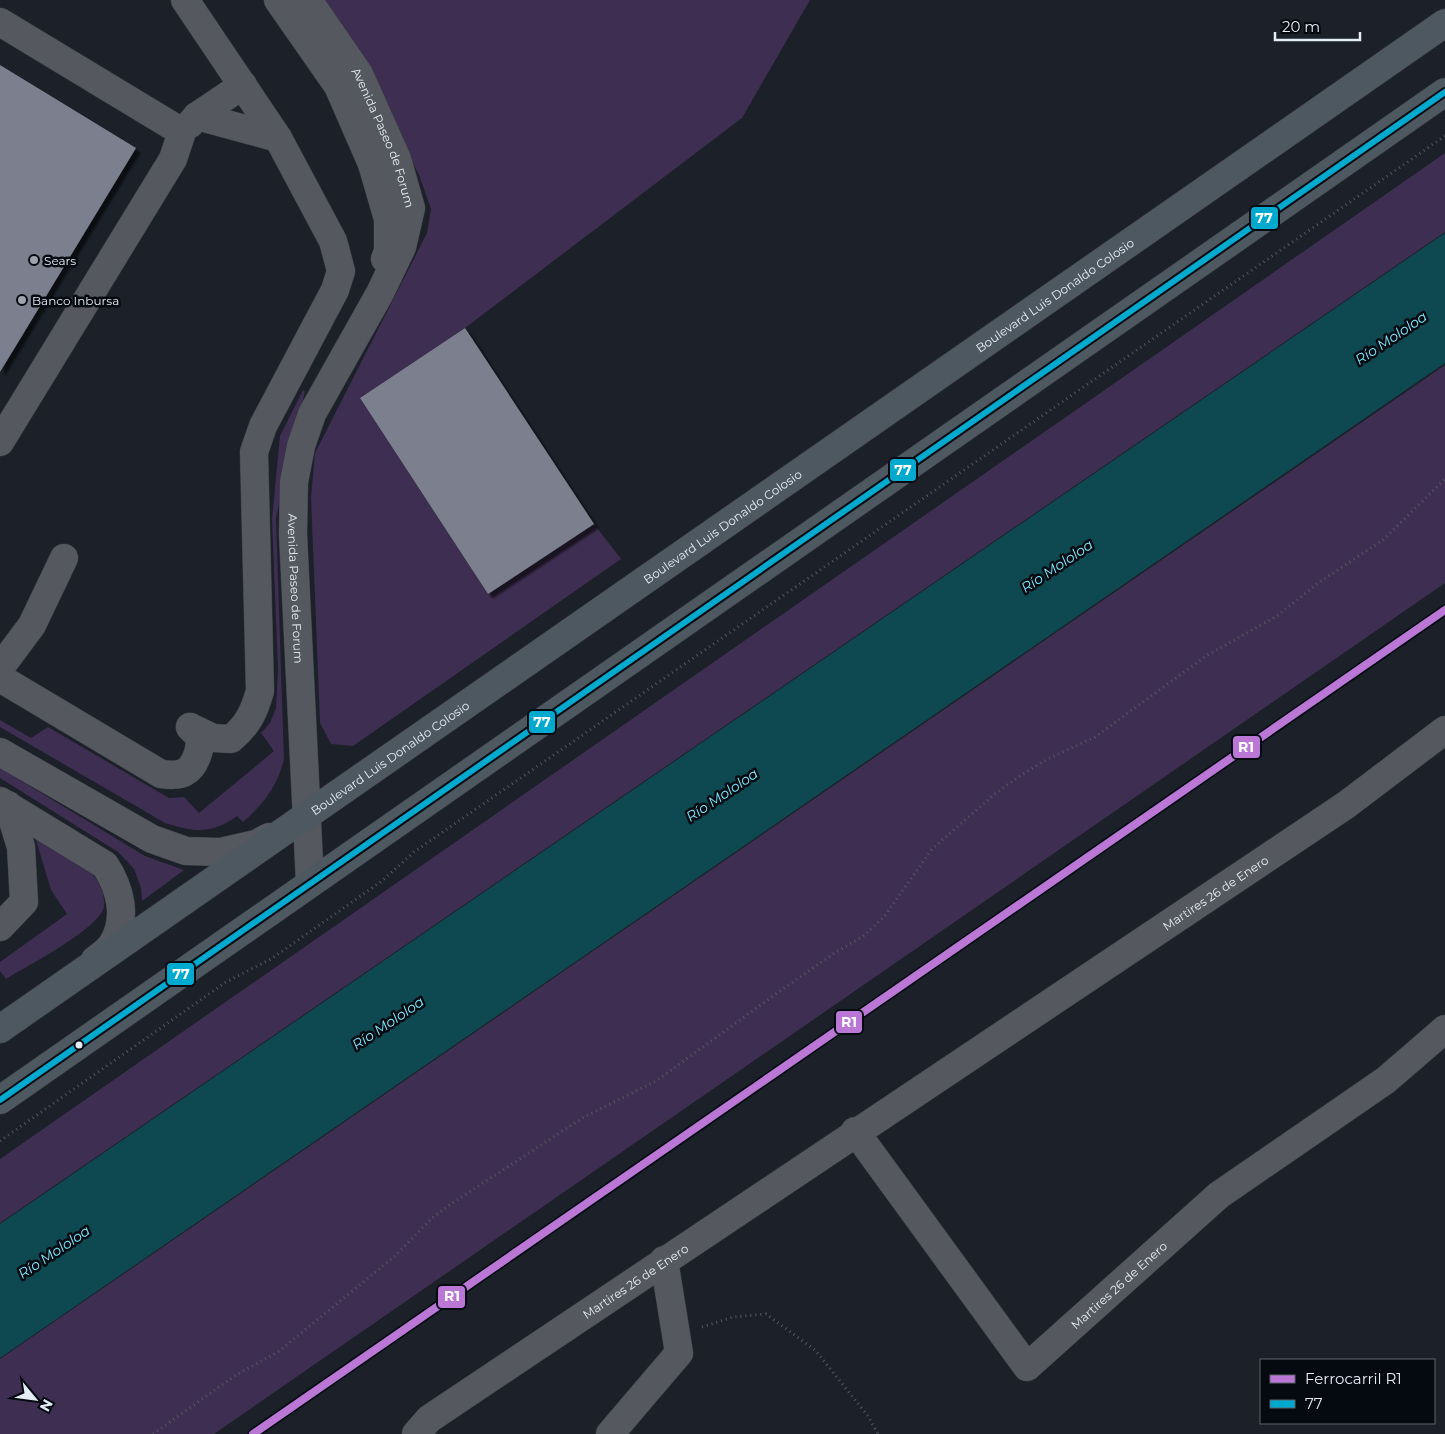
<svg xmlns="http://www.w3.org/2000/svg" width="1445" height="1434" font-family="Montserrat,sans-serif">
	<defs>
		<filter id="shadow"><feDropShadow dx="4.5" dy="4.5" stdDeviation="1" flood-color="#0009"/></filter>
	</defs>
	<rect width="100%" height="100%" fill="#1b2029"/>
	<!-- green -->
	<path fill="#3e2e51" d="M317,0H810L742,118L465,328L360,398L488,594L594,524L621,559L353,746L331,744L320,723L311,497L315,453L427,233L431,209L419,175L384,107Z
		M1445,153V232L0,1223V1159Z
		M1445,365V583L214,1434H0V1359Z
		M303,390L305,391L276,518L284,760C277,786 264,804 243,822L237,816C211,835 193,832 165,823L0,727V720L31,738L48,727L169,798L184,797L199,813L274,751L261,733L270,723L276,708L278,670L272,519L280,436Z
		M0,768L145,856L184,870L142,901L141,888L134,869L118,852L0,778Z
		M35,837C51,846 70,854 85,866C95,874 106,892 104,907C99,929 27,966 6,979L0,971V962L67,914L51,890Z"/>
	<!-- water -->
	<path fill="#0e4952" d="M1445,233V363L0,1358V1224Z"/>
	<!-- building -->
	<path fill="#7c7f8d" filter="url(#shadow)" d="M0,65L136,148L0,372Z
		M465,328L594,524L488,594L360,398Z"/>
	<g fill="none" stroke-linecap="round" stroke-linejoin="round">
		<!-- minor casing -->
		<g stroke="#373b42" stroke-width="29">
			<g id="minor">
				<path d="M185,0L278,138L333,241L341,271L335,290L263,426L254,452L260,691C254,712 248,725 231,739L213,738L190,727"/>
				<path d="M278,0L338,86L372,164L388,219V251L385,259"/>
				<path id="s1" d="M308,0L359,74L397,159L411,208L402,247L380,293L312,414L301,446L294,482L293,534L310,883"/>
				<path d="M0,22L182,132L173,159L0,442"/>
				<path d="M197,116L278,138"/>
				<path d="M190,124L197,116L243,85"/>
				<path d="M0,668L32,625L64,558"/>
				<path d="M0,678L161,774C169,775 178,776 185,772C195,767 203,746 198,736C197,733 192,730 190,727"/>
				<path d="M0,752L152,839L186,851L221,852L256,844L269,837"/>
				<path d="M0,801L105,865C120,888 128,917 113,943C109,950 101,955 95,960"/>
				<path d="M0,927L24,902L21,847L8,805"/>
				<path id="s2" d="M855,1131L1027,1367L1219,1195L1386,1080L1445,1029"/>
				<path id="s3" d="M416,1434L429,1419L1346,805L1445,730"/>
				<path d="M610,1434L679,1353L664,1260"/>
			</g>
		</g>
		<!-- major casing -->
		<g stroke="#373b42" stroke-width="29">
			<g id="major">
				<path id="s4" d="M0,1029L1445,23"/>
				<path d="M0,1100L1445,92"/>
			</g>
		</g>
		<!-- path -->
		<path stroke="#54585f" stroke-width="3" stroke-dasharray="1 4" stroke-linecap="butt" d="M0,1141L226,982L271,959L382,881L414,852L1445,136
			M702,1327L733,1317L766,1314L815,1350L868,1416L878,1434
			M153,1434L236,1375L278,1352L395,1256L432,1218L451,1204L584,1117L656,1081L773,996L836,952L862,937L884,917L932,849L996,793L1018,777L1048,759L1095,737L1206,656L1277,616L1321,581L1383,540L1445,479"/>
		<!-- minor -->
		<use href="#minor" stroke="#55595f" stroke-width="28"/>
		<!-- major -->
		<use href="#major" stroke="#4e5861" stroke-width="28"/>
		<!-- bus-1 casing -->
		<g stroke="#050910" stroke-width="10">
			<path id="bus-1" d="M0,1100L1445,92"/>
		</g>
		<!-- bus-1 -->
		<use href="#bus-1" stroke="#00a9ce" stroke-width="6"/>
		<!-- rail-1 casing -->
		<g stroke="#050910" stroke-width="11">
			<path id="rail-1" d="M253,1434L1445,610"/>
		</g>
		<!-- rail-1 -->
		<use href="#rail-1" stroke="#ba77d6" stroke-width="8"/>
	</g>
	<!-- markers -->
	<g fill="#9ea5ae" stroke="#050910" stroke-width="2">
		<circle cx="34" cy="260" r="5"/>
		<circle cx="22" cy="300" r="5"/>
	</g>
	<circle fill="#e4ecf6" stroke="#050910" stroke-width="2" cx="79" cy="1045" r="4.5"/>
	<g text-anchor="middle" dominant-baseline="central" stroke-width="5" stroke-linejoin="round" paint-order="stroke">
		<!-- street labels -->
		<g font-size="12" fill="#e4ecf6" stroke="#050910">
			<text stroke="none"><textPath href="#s1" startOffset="158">Avenida Paseo de Forum</textPath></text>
			<text stroke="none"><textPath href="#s4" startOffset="1285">Boulevard Luis Donaldo Colosio</textPath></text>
			<text stroke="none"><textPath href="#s4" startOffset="880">Boulevard Luis Donaldo Colosio</textPath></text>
			<text stroke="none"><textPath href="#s1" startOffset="641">Avenida Paseo de Forum</textPath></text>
			<text stroke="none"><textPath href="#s4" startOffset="475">Boulevard Luis Donaldo Colosio</textPath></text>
			<text stroke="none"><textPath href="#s3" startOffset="966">Martires 26 de Enero</textPath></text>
			<text stroke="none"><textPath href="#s3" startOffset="268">Martires 26 de Enero</textPath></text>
			<text stroke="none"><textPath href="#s2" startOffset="415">Martires 26 de Enero</textPath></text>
		</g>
		<!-- poi labels -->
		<g font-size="12" fill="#e4ecf6" stroke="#050910" text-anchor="start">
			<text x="44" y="260">Sears</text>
			<text x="32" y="300">Banco Inbursa</text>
		</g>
		<!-- water labels -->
		<g font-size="14" font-style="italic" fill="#77e9fd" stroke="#050910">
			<text transform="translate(1391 338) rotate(-34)">Río Mololoa</text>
			<text transform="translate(1057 566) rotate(-34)">Río Mololoa</text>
			<text transform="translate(722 795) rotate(-34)">Río Mololoa</text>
			<text transform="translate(388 1023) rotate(-34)">Río Mololoa</text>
			<text transform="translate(54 1252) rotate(-34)">Río Mololoa</text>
		</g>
	</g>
	<g stroke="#050910" stroke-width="2">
		<rect x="1250" y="206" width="29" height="24" rx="5" fill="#00a9ce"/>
		<rect x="889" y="458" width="28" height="24" rx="5" fill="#00a9ce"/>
		<rect x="528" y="710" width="28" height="24" rx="5" fill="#00a9ce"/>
		<rect x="1232" y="735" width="29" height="24" rx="5" fill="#ba77d6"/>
		<rect x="166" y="962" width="29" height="24" rx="5" fill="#00a9ce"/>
		<rect x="835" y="1010" width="28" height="24" rx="5" fill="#ba77d6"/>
		<rect x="437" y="1285" width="29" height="24" rx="5" fill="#ba77d6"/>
	</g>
	<g font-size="14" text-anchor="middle" font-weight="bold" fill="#fff">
		<text x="1264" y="223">77</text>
		<text x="903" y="475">77</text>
		<text x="542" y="727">77</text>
		<text x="1246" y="752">R1</text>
		<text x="181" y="979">77</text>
		<text x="849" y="1027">R1</text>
		<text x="452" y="1301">R1</text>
	</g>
	<!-- legend -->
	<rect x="1260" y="1359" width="175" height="65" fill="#050910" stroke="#5e646c"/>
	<rect x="1270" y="1375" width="25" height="8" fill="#ba77d6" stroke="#5e646c"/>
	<text x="1305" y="1384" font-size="15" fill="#e4ecf6">Ferrocarril R1</text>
	<rect x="1270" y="1400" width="25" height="8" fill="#00a9ce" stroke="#5e646c"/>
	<text x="1305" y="1409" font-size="15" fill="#e4ecf6">77</text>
	<!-- north arrow -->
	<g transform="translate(35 1399) rotate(119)" stroke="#050910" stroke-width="4" paint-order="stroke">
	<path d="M0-4L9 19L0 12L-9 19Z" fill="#e4ecf6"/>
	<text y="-8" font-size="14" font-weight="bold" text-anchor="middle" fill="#e4ecf6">N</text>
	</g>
	<!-- scale -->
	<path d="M1275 32v8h85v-8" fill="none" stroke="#e4ecf6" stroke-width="2.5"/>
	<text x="1282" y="32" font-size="15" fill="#e4ecf6" stroke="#050910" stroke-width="4" paint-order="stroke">20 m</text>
</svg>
